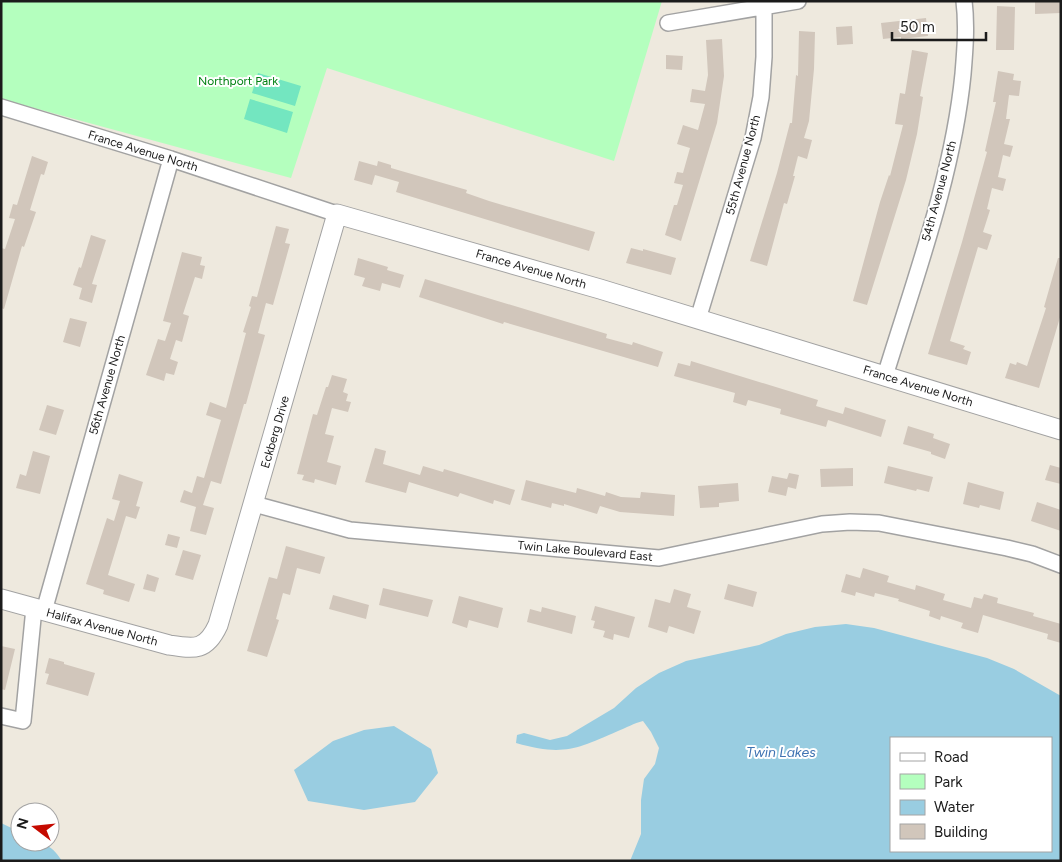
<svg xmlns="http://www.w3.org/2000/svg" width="1062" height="862" font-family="Figtree,sans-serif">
	<rect width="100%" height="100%" fill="#eee9de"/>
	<!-- park -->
	<path fill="#b4ffbe" d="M1,1H662L614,161L327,68L291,178L1,99Z"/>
	<!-- pitch -->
	<path fill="#73e6c0" d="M258,73L301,86L295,106L252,93Z
		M250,99L293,112L287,133L244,119Z"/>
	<!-- water -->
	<path fill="#99cde1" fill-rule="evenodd" d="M846,624L874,628L987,658L1014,669L1061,696V861H630L641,834V800L644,779L655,764L659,748L651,732L643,721C634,723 626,728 618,731C575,750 562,756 516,743L517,735L524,733L550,740L567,736L614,708L636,688L659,673L686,661L759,645L786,634L815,627ZM891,738H1051V851H891Z
		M394,726L431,749L438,773L415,802L364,810L308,801L294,770L333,741L364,730Z
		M1,823L20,832V842C41,842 50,842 62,861H1Z"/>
	<!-- building -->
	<path fill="#d1c6bb" d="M1035,1H1061V13L1035,14Z
		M997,6L1015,7L1014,50H996Z
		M926,18L928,36L901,39V37L883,39L881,23Z
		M852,26L853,44L837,45L836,27Z
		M799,31L815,32L814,69L809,121L804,138L812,140L807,159L798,156L793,176H795L787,204L784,203L767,266L750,261L777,173L790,123H792L796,75L798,76Z
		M722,39L724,76L717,123L681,241L665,235L674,205H677L683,185L674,183L677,172L683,173L690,148L677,144L683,125L698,130L705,104L690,102L692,89L705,91L708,75L706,40Z
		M912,50L928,53L920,96L923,97L917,134L906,180L867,305L853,301L880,202L889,175L890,176L903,125L895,124L900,93L905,94Z
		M666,55L683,56L682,70L666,69Z
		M998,71L1014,74L1013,80L1021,81L1019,96L1009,95L1006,119H1010L1004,144L1013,146L1010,157L1003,155L998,177L1006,179L1003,191L992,188L987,209L990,210L983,232L992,235L987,250L978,247L950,341L965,346L963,349L971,352L967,365L928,354L962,242L987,152L985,151L996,102H993Z
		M32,156L48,162L44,175L41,174L30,210L36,212L24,247L22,246L4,309L1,308V248L5,249L15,219L9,218L13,204L17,205Z
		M359,161L377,166L378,161L391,165V168L467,190L466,193L489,201L595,232L589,251L396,192L399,182L375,175L372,185L354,180Z
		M276,226L289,229L285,243L290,244L273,305L266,303L258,333L265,335L246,404H244L221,484L211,481L203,505L214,508L206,535L190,531L196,507L180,502L184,490L192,493L197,476L204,478L221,420L206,415L210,402L226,408L246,333L243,332L251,307L249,306L252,296L257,297Z
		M91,235L106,240L92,284L97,285L92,303L79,299L82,288L73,285L79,267L81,268Z
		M631,248L643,251V249L676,258L671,275L626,263Z
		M182,252L202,257L200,265L205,266L202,279L195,277L183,314L189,316L182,342L176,340L170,359L178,362L174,375L166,373L164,381L146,375L158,339L165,341L171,323L163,321Z
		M358,258L388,267L387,270L404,275L400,288L382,283L380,291L362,286L365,278L354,275Z
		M1058,258H1061V314L1039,388L1005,378L1010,363L1016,365L1017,362L1027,366L1046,308L1044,307Z
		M425,279L607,334L606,338L632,345L633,342L663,352L658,367L504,322L503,324L419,297Z
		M70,318L87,322L80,347L63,342Z
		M691,361L818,400L816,406L843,414L845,407L886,420L881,437L828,420L826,427L780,414L781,409L748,400L746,406L733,402L735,393L674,376L678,363L690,366Z
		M332,375L347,379L343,392L348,394L346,401L351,402L348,412L332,408L325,434L334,436L327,462L341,466L336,485L315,479L314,483L302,480L304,475L297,474L313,414L317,415L326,387H328Z
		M47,405L64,410L56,435L39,430Z
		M908,426L934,434L933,438L950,444L945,459L931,454V452L903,444Z
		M375,448L386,451L383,464L420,475L423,466L443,472L444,469L515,490L510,505L494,500L493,504L460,493L458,497L409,482L406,493L365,482Z
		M33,451L50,456L40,494L16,488L20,474L26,476Z
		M1050,465L1061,468V484L1045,480Z
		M888,466L933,477L929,492L917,489L916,491L884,483Z
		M853,468V486L821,487L820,469Z
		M789,473L799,475L796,489L788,487L786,496L768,492L772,476L787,479Z
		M119,474L143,482L136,506L140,507L136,519L126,516L108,575L135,584L129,602L103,594L104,590L86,584L107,518L114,521L120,501L112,499Z
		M526,480L576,493L577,488L605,496L606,492L621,497L640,498L641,492L675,495L674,516L620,512L600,506L597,514L564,504V506L552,503L551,508L521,500Z
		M968,482L1004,492L1000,510L980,505L979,508L963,504Z
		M738,483L739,501L719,503V507L700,508L698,486Z
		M1037,502L1061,510V531L1031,521Z
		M168,534L180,537L177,548L165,545Z
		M286,546L325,557L320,574L297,568L290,595L283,593L276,619L279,620L267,657L247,651L269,577L277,579Z
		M183,550L201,555L193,580L175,575Z
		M863,568L889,576L887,582L915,590L916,585L945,594L943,600L971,608L974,597L982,599L984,594L998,598L997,603L1034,613L1033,616L1061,624V643L1047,639L1048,634L983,615L978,633L961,628L963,623L941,616L940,620L929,616L930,611L898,601L899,599L875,593L874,597L856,592L855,596L841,592L846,574L860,578Z
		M147,574L159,578L155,592L143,589Z
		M728,584L757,592L753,607L724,599Z
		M383,588L433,600L428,617L379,605Z
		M674,589L691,594L687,607L701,611L694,634L669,626L667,633L648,627L655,599L670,603Z
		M333,595L369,605L366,619L329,609Z
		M459,596L503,608L498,628L469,620L467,628L452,623Z
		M595,606L635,617L629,638L614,634L613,640L603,637L605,631L593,628L595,621L591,620Z
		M542,607L576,616L572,634L527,622L530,609L541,612Z
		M1,646L15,649L5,690L1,689Z
		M49,658L64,662V664L95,673L88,696L46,684L49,674L45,673Z"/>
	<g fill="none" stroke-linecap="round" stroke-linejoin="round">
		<!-- minor casing -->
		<g stroke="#a2a2a2" stroke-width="18">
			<path id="minor" d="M668,23L798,1
				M1,107L171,159L337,214
				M698,319L753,138L761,97L764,57V7
				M885,376C915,278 953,176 963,74C965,50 967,25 964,1
				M254,504L350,530L659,558L822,524L850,522L879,523L1007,548L1032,554L1061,565
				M44,611L171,159
				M1,716L23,721L34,608"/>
		</g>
		<!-- tertiary casing -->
		<g stroke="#a2a2a2" stroke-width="21">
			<path id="tertiary" d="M1,599L169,645C195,649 206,651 218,625L337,214L600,289L1061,430"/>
		</g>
		<!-- minor -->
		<use href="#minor" stroke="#fff" stroke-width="15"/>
		<!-- tertiary -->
		<use href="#tertiary" stroke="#fff" stroke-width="19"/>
	</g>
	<g text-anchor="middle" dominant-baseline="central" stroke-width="4" stroke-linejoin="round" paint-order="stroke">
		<!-- park labels -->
		<g font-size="12" fill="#008112" stroke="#fff">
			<text x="238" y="81">Northport Park</text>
		</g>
		<!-- street labels -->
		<g font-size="12" fill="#1b1b1b" stroke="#fff">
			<text transform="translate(143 151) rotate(17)">France Avenue North</text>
			<text transform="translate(743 165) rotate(-75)">55th Avenue North</text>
			<text transform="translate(939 191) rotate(-75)">54th Avenue North</text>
			<text transform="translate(531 269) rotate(16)">France Avenue North</text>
			<text transform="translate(107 385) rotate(-74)">56th Avenue North</text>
			<text transform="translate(918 386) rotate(17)">France Avenue North</text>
			<text transform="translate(275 432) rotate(-74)">Eckberg Drive</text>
			<text transform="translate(585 551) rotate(5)">Twin Lake Boulevard East</text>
			<text transform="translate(102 627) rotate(15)">Halifax Avenue North</text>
		</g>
		<!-- water labels -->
		<g font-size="14" font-style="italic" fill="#3f73b2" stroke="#fff">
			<text x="781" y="752">Twin Lakes</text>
		</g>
	</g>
	<!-- border -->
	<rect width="1062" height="862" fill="none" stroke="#1b1b1b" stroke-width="5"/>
	<!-- legend -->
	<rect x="890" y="737" width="162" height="115" fill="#ffffff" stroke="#a4a4a4"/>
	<rect x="900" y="753" width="25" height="8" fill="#ffffff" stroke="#a4a4a4"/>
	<text x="934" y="762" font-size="15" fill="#1b1b1b">Road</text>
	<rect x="900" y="774" width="25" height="15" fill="#b4ffbe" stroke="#a4a4a4"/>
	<text x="934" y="787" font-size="15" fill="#1b1b1b">Park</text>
	<rect x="900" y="800" width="25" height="15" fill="#99cde1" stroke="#a4a4a4"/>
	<text x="934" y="812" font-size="15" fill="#1b1b1b">Water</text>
	<rect x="900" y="824" width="25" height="15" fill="#d1c6bb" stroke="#a4a4a4"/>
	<text x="934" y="837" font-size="15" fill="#1b1b1b">Building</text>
	<!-- north arrow -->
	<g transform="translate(35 827) rotate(286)"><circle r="24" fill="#ffffff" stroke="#a4a4a4"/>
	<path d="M0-4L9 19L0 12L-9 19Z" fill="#c50a00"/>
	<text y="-8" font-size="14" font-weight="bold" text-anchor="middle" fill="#1b1b1b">N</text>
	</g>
	<!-- scale -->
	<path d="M892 32v8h94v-8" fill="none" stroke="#1b1b1b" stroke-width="2.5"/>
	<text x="900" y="32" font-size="15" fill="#1b1b1b" stroke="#ffffff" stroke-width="4" paint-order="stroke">50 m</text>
</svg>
